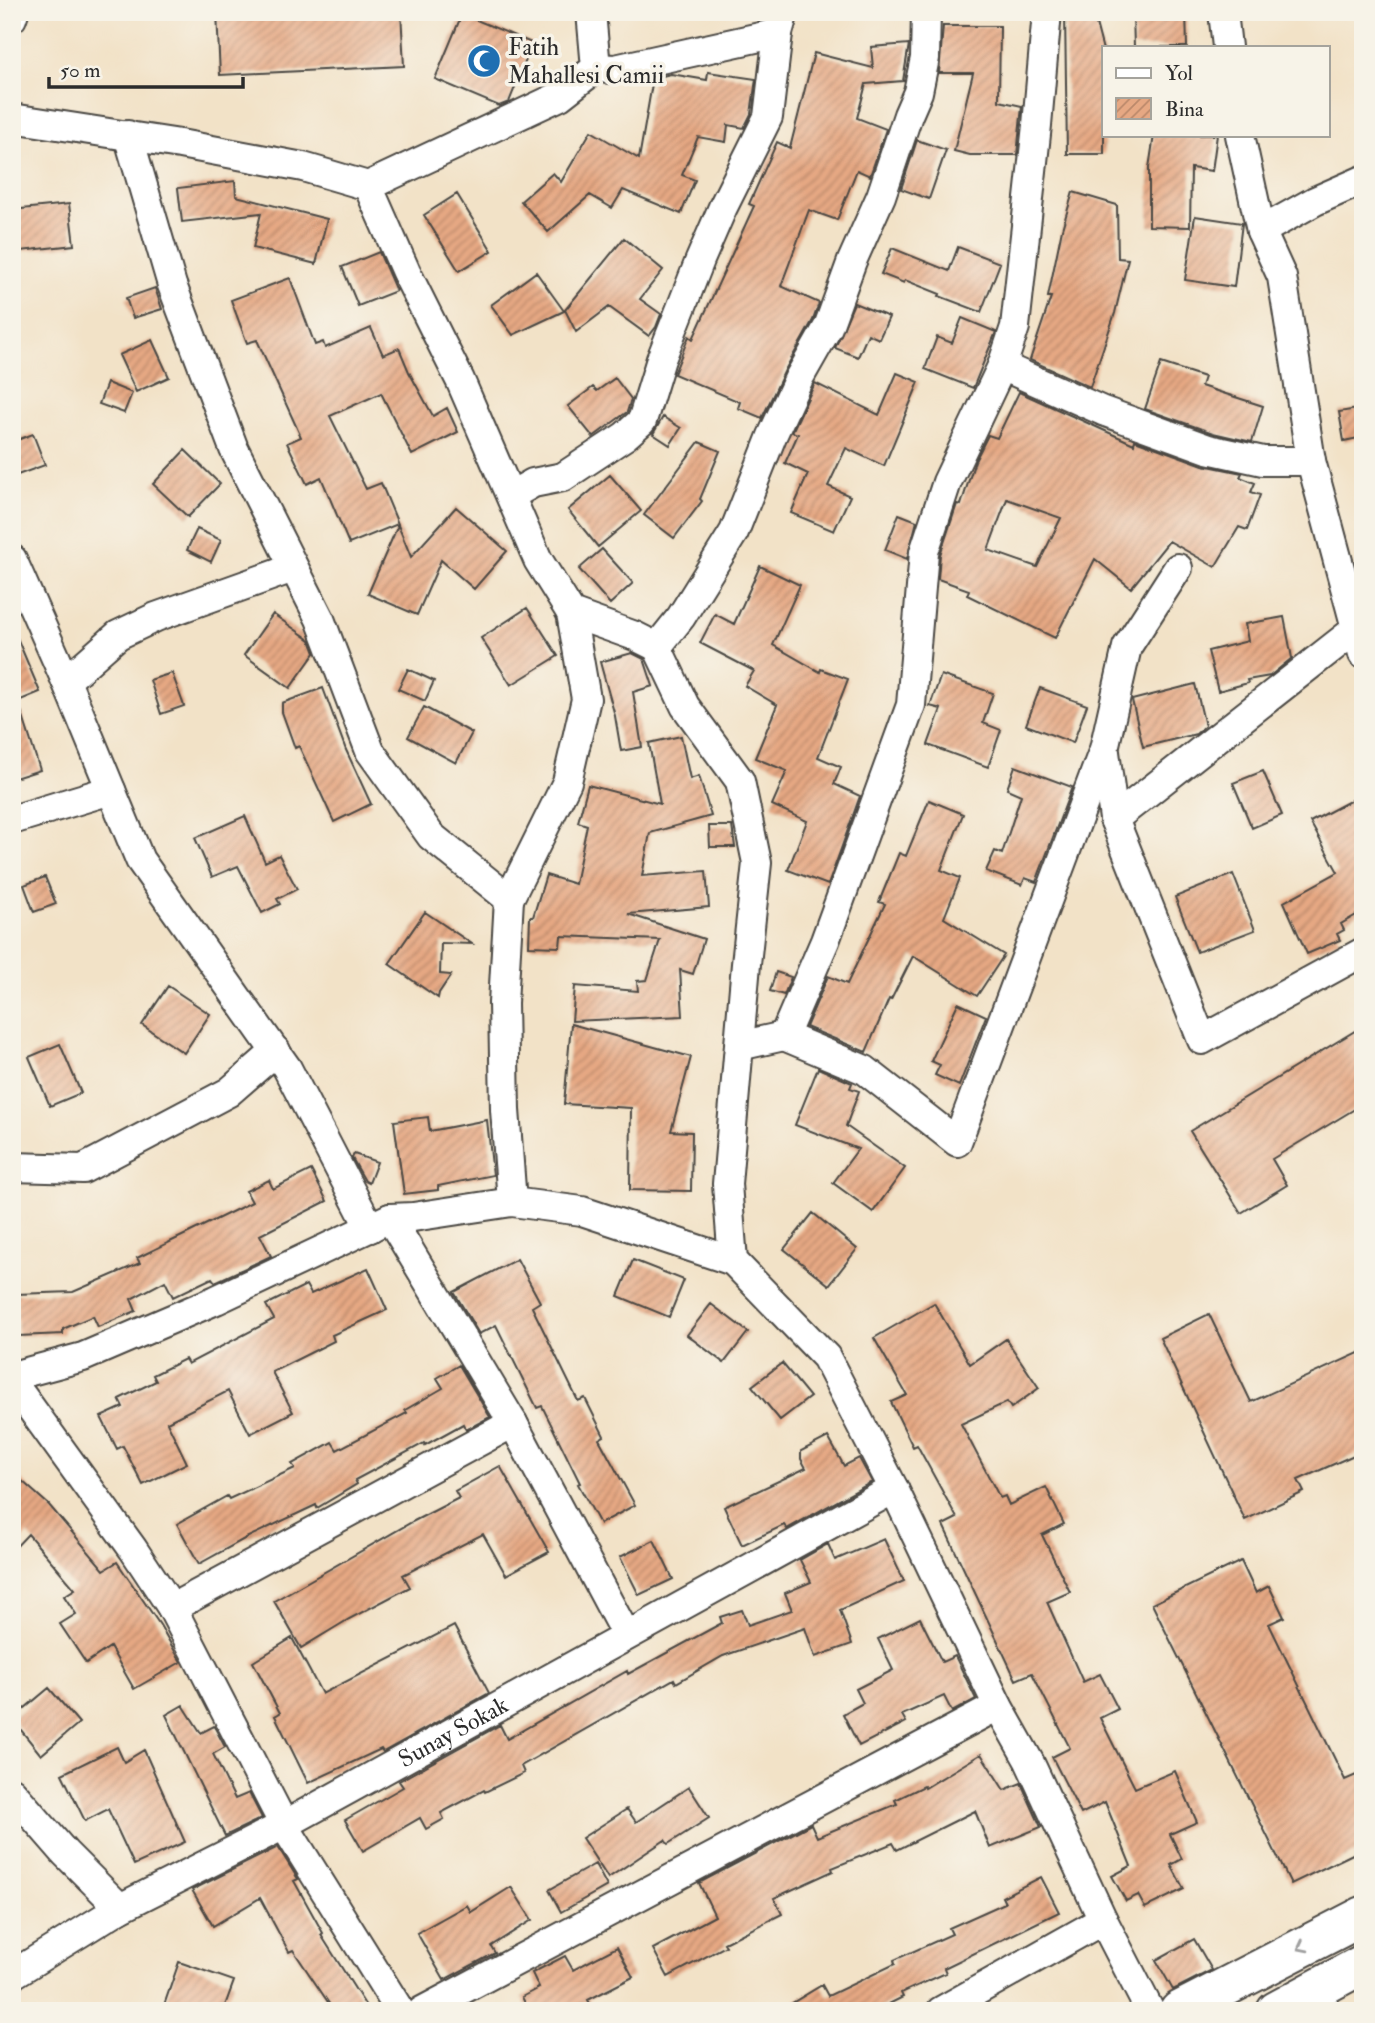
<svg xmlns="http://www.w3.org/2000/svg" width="1375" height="2023" font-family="'IM FELL Double Pica',serif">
	<defs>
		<pattern id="building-hatch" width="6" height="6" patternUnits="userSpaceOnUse" patternTransform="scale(1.75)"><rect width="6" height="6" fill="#e6a883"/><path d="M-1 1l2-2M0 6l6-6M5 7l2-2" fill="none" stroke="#bb896b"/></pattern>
	</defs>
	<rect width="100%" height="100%" fill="#f7f3e8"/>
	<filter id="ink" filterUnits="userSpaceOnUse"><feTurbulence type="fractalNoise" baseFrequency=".0143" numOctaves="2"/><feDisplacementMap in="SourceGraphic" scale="14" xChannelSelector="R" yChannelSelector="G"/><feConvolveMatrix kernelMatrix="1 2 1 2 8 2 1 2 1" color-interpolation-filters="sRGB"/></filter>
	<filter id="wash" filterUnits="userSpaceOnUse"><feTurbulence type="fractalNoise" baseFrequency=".00686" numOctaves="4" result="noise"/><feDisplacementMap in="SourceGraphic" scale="28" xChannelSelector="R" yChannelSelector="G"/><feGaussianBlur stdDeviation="1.57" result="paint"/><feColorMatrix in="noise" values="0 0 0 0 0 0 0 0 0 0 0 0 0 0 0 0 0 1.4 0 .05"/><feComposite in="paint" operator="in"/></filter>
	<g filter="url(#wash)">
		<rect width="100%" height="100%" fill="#f2e2c7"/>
		<g id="blocks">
			<!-- building -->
			<path fill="url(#building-hatch)" fill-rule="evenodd" d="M217,12H401L404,66L220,75Z
				M1065,12H1093L1104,54V154H1067Z
				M1133,12H1186L1187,47H1134Z
				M462,14L551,51L528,55L509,102L499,106L435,79Z
				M943,26H1000L999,101L1022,106L1017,155H970L954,151L973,73H939Z
				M909,44L903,81L866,84L857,118L886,129L870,176L857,170L837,220L809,210L781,286L819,303L813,320L785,370L762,418L738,408L740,402L674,374L689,336L693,339L754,206L749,204L777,142L790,148L814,53L873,68L871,47Z
				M708,72L756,79L751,114L744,128L728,125L726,142L698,137L682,175L695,180L681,214L623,190L612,208L590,195L548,232L521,201L553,173L561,182L591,131L639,159L653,78L671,74L707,80Z
				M1154,135H1217L1212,171L1191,168L1190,227L1149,226V168Z
				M917,140L946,150L929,199L901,189Z
				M235,181L236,196L327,219L316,264L253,248L261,213L182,222L178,188Z
				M1073,192L1117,205L1118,258L1128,259L1115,313L1090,387L1030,360L1051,297H1048L1062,229Z
				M457,194L492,251L459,271L424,215Z
				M69,204L74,245L12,252V210Z
				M1195,216L1242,223L1234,287L1185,280Z
				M624,238L663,270L640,299L661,314L656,327L649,336L609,307L576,332L565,310Z
				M958,247L1000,263L981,312L939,296L940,294L905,280L904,283L881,274L892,248L949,271Z
				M379,252L396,291L358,306L342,267Z
				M536,272L564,311L513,335L491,305Z
				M290,278L315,345L323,342L325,348L371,328L383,355L399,348L409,372L433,416L447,408L458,432L412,455L381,393L330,416L366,489L381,483L398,524L349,544L321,477L307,484L287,443L301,437L257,340L247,343L231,300Z
				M155,288L162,309L133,318L126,298Z
				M854,303L889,317L879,339L868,334L858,357L835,348Z
				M962,318L996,332L973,388L925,369L937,337L952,343Z
				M152,340L169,377L136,392L119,355Z
				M1161,363L1204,377L1201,386L1263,406L1252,442L1213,433L1145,409Z
				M897,373L919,382L884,466L846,448L828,486L850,496L834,531L791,513L808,474L785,463L798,434L792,432L815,383L879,415Z
				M615,378L631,399L627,412L593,437L568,406L593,387L597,391Z
				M107,383L132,393L124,413L99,404Z
				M1019,392L1134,444L1135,440L1203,465L1242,473L1240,477L1255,483L1251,492L1260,495L1247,530L1239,527L1215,567L1169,541L1131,588L1095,559L1055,638L967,595L969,590L938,579L940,555L957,504L961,505L975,461L988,435L997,438ZM1007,499L1061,518L1037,567L988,550Z
				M1363,408V437L1344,441L1339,412Z
				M663,417L681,428L670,445L653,434Z
				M33,434L45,465L12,477V442Z
				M699,442L720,451L700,499L702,501L674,538L644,515Z
				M185,450L220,484L188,517L153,484Z
				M610,475L641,511L598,547L568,510Z
				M456,507L507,551L474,589L441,560L417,615L368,594L398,525L411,557Z
				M899,514L917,521L907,559L885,550Z
				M197,529L221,540L211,562L187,550Z
				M602,549L633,583L610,604L579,569Z
				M760,566L800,585L773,645L820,672L821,669L848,679L818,757L841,767L834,784L860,796L828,885L788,870L807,821L772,805L787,771L755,758L777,705L745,686L754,671L700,643L715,614L734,624Z
				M527,608L558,656L511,685L481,638Z
				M273,614L310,640L315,653L290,688L244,655Z
				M1284,617L1292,658L1270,676L1247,680L1248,683L1218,691L1208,651L1248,641L1245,624Z
				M12,626L40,692L18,701L40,770L12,779Z
				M632,653L644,659L653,686L633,692L642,747L621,751L615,716L600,662Z
				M408,669L434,681L425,701L398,689Z
				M172,673L184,706L161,714L150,680Z
				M941,675L993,693L983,723L1001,730L988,767L928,745L941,709L930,706Z
				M1195,684L1205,726L1196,734L1143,747L1132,700Z
				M323,688L346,750L371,804L334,822L299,746L295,748L282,712V703Z
				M1040,688L1087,705L1073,743L1026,725Z
				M424,707L472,733L456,763L408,737Z
				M681,736L690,779L699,776L711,816L650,833L642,876L706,871L709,907L628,914L704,939L693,974L680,970L683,1016L572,1021L575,986L638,991L637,981L647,980L660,940L561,936L560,947L529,946L530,917H533L546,875L575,884L587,825L578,822L588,785L660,804L649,743Z
				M1015,766L1072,787L1036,882L1025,878L1022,885L986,871L995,851L1002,854L1021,795L1007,789Z
				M1263,771L1282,815L1252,828L1233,783Z
				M1363,794V911L1341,924L1344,930L1337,934L1340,940L1307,954L1284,902L1338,872L1310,822Z
				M929,800L963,814L941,870L960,878L944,918L1004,955L977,996L913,956L891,1000L889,999L866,1052L806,1027L828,976L847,984L885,904L879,902L899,853L906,856Z
				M245,816L265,862L279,855L297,889L277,899L280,904L262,913L238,866L212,877L195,838Z
				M709,826H732L735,847H710Z
				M1233,874L1255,930L1197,952L1175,897Z
				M45,877L56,904L34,912L24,885Z
				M425,912L472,944L441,943L440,974L451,975L439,993L438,998L389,964Z
				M776,972L791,977L784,995L770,991Z
				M168,986L210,1014L184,1053L142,1025Z
				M958,1003L986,1016L959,1086L935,1075L940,1065L931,1061Z
				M571,1024L691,1057L671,1131L692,1132L691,1191L630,1190L631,1108L564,1104Z
				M1363,1026V1104L1272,1159L1287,1185L1241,1213L1190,1131Z
				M60,1044L81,1093L50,1106L29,1057Z
				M818,1068L852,1083L850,1088L859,1091L846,1126L905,1168L873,1212L833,1183L858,1149L795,1125Z
				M428,1117L430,1131L487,1120L493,1175L438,1186V1190L404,1194L394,1121Z
				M354,1154L377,1162L369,1183L365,1181L352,1158Z
				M311,1170L327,1201L260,1235L271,1256L215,1282L212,1278L173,1297L165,1281L131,1299L136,1311L98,1327L93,1316L63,1329V1334L18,1336L16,1294L73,1292L140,1263L137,1258L252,1202L246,1191L269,1180L273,1189Z
				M813,1213L857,1249L829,1285L784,1249Z
				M517,1259L540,1302L532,1307L578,1401L585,1398L604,1436L599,1439L635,1505L600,1524L578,1484L580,1483L542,1406L537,1408L496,1325L479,1334L454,1292Z
				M633,1260L684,1280L669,1317L618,1296Z
				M368,1268L387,1310L332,1335L334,1341L272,1372L293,1412L250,1434L228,1391L167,1422L187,1463L143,1485L123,1446L117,1449L101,1417L123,1407L119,1399L156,1381L153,1375L185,1359L188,1364L274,1319L266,1305L306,1285L311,1294Z
				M934,1303L970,1364L1006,1339L1039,1388L1011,1408L1007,1402L961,1424L1000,1498L1005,1496L1009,1505L1046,1487L1064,1524L1042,1535L1070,1592L1047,1602L1083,1682L1100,1674L1118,1709L1100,1718L1135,1788L1175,1771L1197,1822L1170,1834L1182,1859L1171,1865L1184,1889L1145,1908L1138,1895L1126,1901L1112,1876L1131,1866L1105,1802L1081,1814L1052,1757L1070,1748L1032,1673L1016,1680L943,1525L957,1518L917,1445L913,1447L891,1402L907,1395L874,1338Z
				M711,1304L748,1332L724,1363L687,1335Z
				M1209,1314L1251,1402L1363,1351V1451L1298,1480L1304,1492L1245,1520L1160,1338Z
				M782,1363L810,1397L780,1420L752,1386Z
				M459,1365L490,1417L466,1430L463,1424L425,1445L424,1443L355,1480L357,1484L317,1508L316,1505L246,1538L199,1564L177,1524L227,1496L229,1499L295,1468L292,1464L332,1442L337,1450L407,1413L405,1410L443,1388L437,1378Z
				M828,1437L844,1466L859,1458L872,1482L787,1529L784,1525L742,1545L724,1507L806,1468L801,1459V1451Z
				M500,1466L549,1552L506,1575L483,1534L403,1575L410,1587L349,1619L301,1648L274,1601L412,1522L459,1498L455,1491Z
				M12,1472L49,1505L104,1570L117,1562L160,1625L181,1662L134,1689L110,1647L86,1663L60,1624L76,1614L64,1596L75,1589L28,1534L12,1551Z
				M884,1539L904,1581L840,1610L852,1644L815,1657L805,1628L723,1656L676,1683L674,1679L521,1766L524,1773L485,1792L484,1790L441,1813L444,1819L426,1829L420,1818L363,1851L345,1820L403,1787L399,1781L500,1725L507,1739L627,1671L628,1674L722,1623L720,1617L742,1610L748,1625L792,1610L785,1593L811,1582L800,1560L828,1544L835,1560Z
				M654,1540L673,1579L639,1595L620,1557Z
				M1241,1561L1256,1593L1269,1586L1284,1617L1269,1624L1345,1780L1363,1772V1849L1291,1884L1152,1604Z
				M920,1618L942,1662L955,1656L976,1699L952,1712L944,1696L902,1715L906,1722L859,1746L843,1714L863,1703L856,1689L893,1670L878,1639Z
				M454,1626L489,1693L383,1752L381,1749L308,1783L275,1716L280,1713L253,1662L292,1638L322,1694Z
				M49,1688L79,1723L41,1755L12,1719Z
				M183,1705L201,1733L214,1726L225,1747L213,1754L235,1799L249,1793L262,1818L225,1836L166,1715Z
				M117,1747L124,1762L144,1750L185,1842L134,1865L108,1809L85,1821L62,1774Z
				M981,1754L1004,1790L1021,1783L1041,1827L990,1848L975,1811L897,1850L893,1843L832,1868L833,1871L774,1898L782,1914L724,1943L726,1946L668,1977L653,1949L715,1916L699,1883L811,1824L817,1837L897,1804L895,1800L924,1786L925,1788Z
				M689,1787L709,1818L668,1844L665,1840L608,1878L582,1838L627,1809L636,1822Z
				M278,1847L298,1879L294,1881L323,1933L321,1935L369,2011H334L293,1950L289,1952L260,1898L213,1926L192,1890Z
				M595,1864L607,1886L561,1912L549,1890Z
				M1041,1877L1059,1912L944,1968L946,1973L901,1993L903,1997L875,2011H779L822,1985L828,1996L895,1964L894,1960L952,1934L949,1928L1005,1903L1002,1897Z
				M511,1887L532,1920L491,1946L495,1953L444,1980L417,1933L467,1905L471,1912Z
				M1194,1939L1212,1970L1173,1990L1156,1960Z
				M617,1947L633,1977L588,2000L594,2011H529L522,1997L539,1988L532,1973L565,1956L573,1970Z
				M179,1962L234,1981L223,2011H162Z"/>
		</g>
	</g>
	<g filter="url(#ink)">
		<use href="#blocks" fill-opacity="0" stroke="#494642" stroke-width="2"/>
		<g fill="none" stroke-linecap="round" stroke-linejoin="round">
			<!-- minor casing -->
			<g stroke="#494642" stroke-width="32">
				<g id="minor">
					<path d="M1223,12L1227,47"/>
					<path d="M12,18L14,12"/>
					<path d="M596,68L615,69L778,33"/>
					<path d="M12,118L180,144L303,167L368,186L406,272L460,380L538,560L571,613L635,636L657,647L685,706L740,781L757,863L746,964L727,1184L733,1261L826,1357L894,1489L998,1706L1029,1761L1103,1920L1150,2011"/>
					<path d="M128,135L172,285L234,449L320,619L370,751L431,836L509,899L567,782L586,699L571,613"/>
					<path d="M1240,135L1261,231L1282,277L1311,461L1363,654"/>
					<path d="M368,186L560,96L596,68L591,12"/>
					<path d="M1261,231L1315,201L1363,180"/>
					<path d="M1002,366L1103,411L1208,449L1263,461H1311"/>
					<path d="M512,495L533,483L563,477L625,436L642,421L661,359L700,260L723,207L768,117L778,33L784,12"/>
					<path d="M12,559L66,681L140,860L287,1068L370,1228"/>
					<path d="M657,647L681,617L734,532L772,436L799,378L828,327L852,261L881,196L908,115L918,92L925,58L926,12"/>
					<path d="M66,681L118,635L156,617L293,568"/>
					<path d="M1105,752L1114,819L1202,1040L1363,952"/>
					<path d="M1114,819L1356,629"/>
					<path d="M12,820L111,790"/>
					<path d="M509,899L503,1003L505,1110L512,1202L582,1211L733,1261"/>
					<path d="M784,1036L865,1070L957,1142L1104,749L1127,647L1178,568"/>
					<path d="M739,1046L784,1036L825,941L911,705L924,552L947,482L1002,366L1015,327L1037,125L1047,12"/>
					<path d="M12,1167L83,1169L229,1092L276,1051"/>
					<path d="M390,1218L513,1423L626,1635"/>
					<path d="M12,1376L83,1357L216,1300L390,1218L413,1217L512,1202"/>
					<path d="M12,1382L133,1549L172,1608L284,1825L400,2011"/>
					<path d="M172,1608L513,1423"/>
					<path d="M12,1792L65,1853L120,1908"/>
					<path id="s1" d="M12,1975L120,1908L284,1825L894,1489"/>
					<path d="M422,2011L998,1706"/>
					<path d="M941,2011L1103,1920"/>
				</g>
			</g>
			<!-- secondary casing -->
			<g stroke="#494642" stroke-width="42">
				<path id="secondary" d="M1179,2011L1363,1916
					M1276,2011L1363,1964"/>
			</g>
			<!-- minor -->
			<use href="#minor" stroke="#fff" stroke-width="28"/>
			<!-- secondary -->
			<use href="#secondary" stroke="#fff" stroke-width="38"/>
		</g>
		<!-- one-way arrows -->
		<defs><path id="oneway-chevron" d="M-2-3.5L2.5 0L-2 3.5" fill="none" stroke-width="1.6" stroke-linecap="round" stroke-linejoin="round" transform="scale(1.75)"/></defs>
		<use stroke="#a0a0a0" href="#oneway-chevron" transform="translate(1302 1947) rotate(153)"/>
	</g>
	<!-- icons -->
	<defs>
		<g id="mosque-disc" transform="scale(1.75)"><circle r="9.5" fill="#1f6fb2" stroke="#f7f3e8"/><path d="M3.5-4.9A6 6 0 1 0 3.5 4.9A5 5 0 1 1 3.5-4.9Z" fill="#fff"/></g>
	</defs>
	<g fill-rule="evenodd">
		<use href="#mosque-disc" x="484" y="61"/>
	</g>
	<g text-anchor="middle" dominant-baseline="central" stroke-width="7" stroke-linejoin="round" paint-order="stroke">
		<!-- poi labels -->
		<g font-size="24" fill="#2b2b2b" stroke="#f7f3e8" text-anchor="start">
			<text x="508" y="47">Fatih<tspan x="508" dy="28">Mahallesi Camii</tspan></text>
		</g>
		<!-- street labels -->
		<g font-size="24" fill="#2b2b2b" stroke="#f7f3e8">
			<text stroke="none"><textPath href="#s1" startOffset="504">Sunay Sokak</textPath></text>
		</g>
	</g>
	<!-- margin -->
	<rect width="1375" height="2023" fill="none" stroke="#f7f3e8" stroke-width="42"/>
	<!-- legend -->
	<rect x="1102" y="46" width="228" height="91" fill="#f7f3e8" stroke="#a5a39c" stroke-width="2"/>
	<rect x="1116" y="68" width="35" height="10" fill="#ffffff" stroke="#a5a39c" stroke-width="2"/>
	<text x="1165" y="80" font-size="21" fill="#2b2b2b">Yol</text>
	<rect x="1116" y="98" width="35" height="21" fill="url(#building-hatch)" stroke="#a5a39c" stroke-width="2"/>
	<text x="1165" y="116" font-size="21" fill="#2b2b2b">Bina</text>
	<!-- scale -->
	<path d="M49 77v10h194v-10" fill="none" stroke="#2b2b2b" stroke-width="3.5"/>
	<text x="60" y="77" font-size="21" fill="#2b2b2b" stroke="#f7f3e8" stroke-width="5" paint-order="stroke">50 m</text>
</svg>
